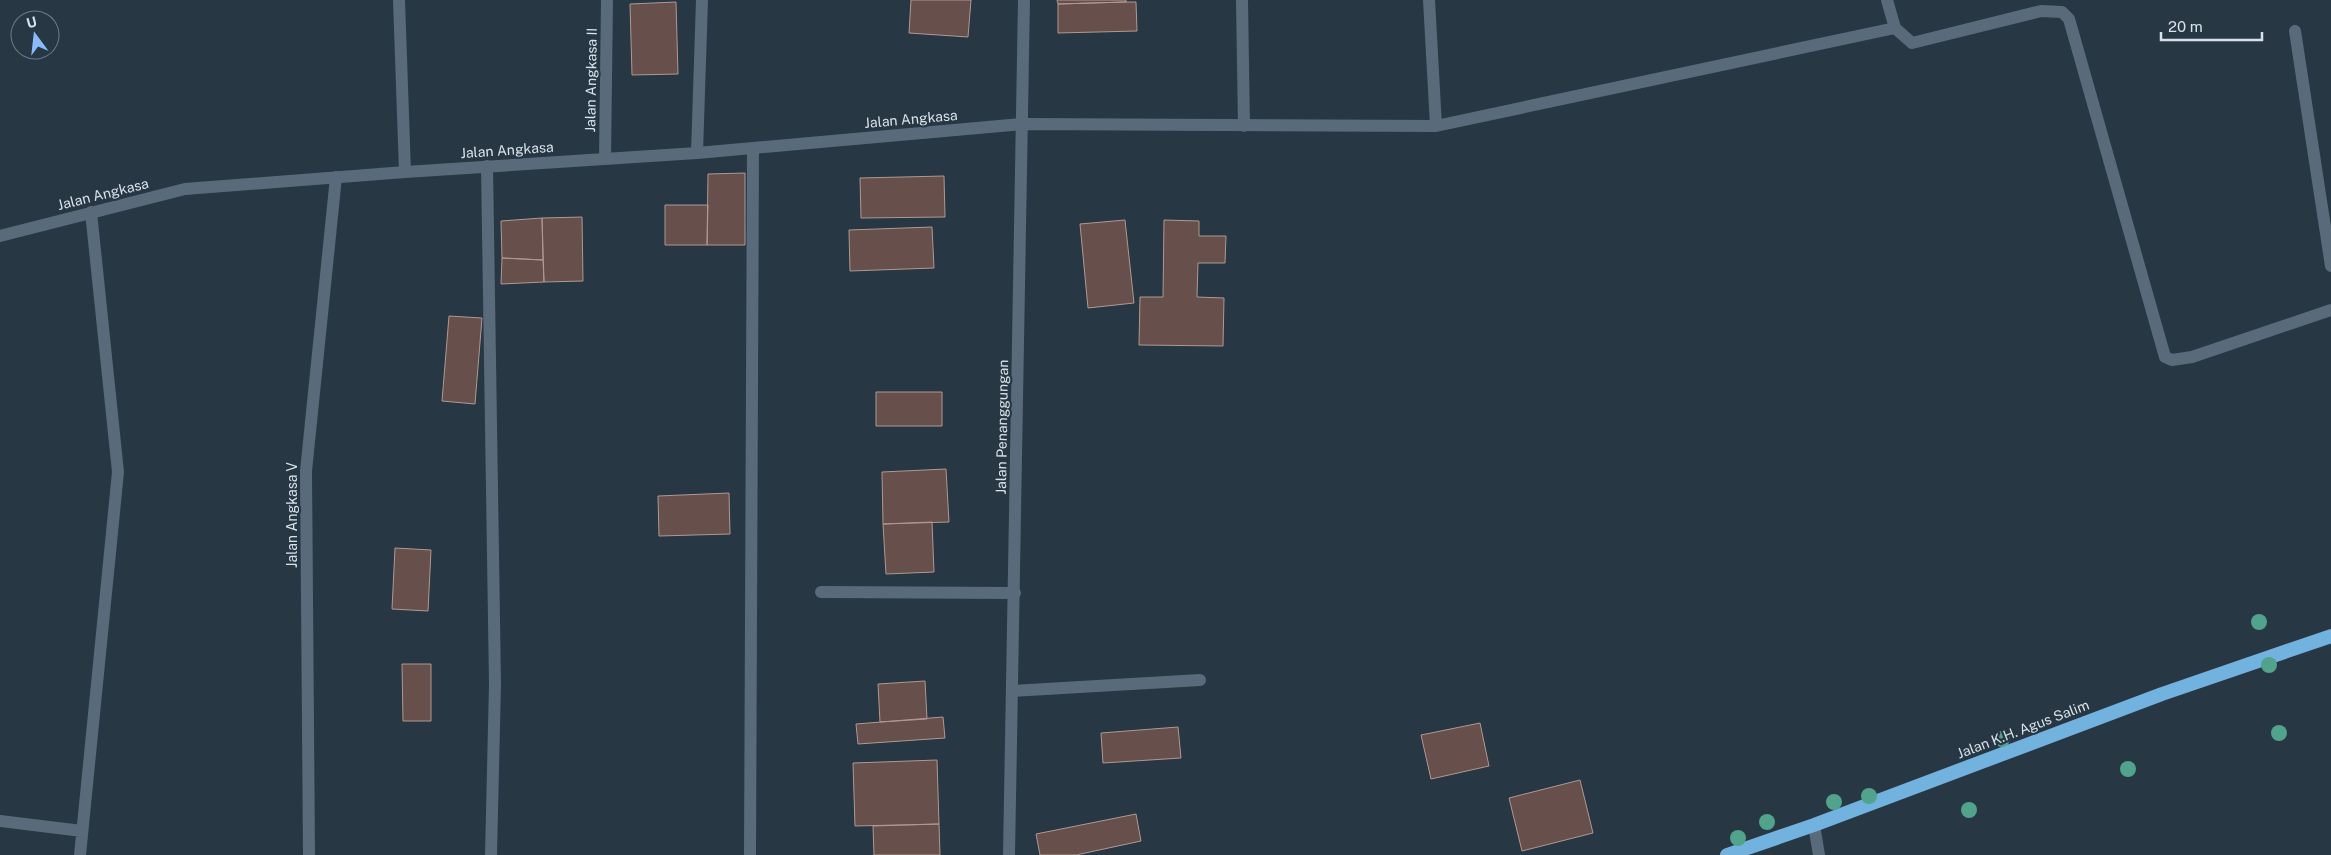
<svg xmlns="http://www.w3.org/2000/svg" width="2331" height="855" font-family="'Public Sans',sans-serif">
	<rect width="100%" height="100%" fill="#273744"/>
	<!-- building -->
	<path fill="#67504b" stroke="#b19892" d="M911,0H971L968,37L909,33Z
		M1057,0H1126V2L1058,4Z
		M676,2L678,74L632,75L630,4Z
		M1126,2H1136L1137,31L1058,33V4Z
		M745,173V245H707L708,174Z
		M944,176L945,217L861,218L860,178Z
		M665,205H708L707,245H665Z
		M582,217L583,281L544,282L542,218Z
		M542,218L543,260L502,258L501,221Z
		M1125,220L1134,303L1088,308L1080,224Z
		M1164,220L1199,221V236H1226L1225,263H1198L1197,297L1224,298L1223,346L1139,345L1140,297H1163Z
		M932,227L934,268L850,271L849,230Z
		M502,258L543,260L544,282L501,284Z
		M449,316L482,318L475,404L442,401Z
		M876,392H942V426H876Z
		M946,469L949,522L883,524L882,472Z
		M729,493L730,534L659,536L658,496Z
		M932,522L934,572L886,574L883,524Z
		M395,548L431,550L428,611L392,609Z
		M402,664H431V721H403Z
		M925,681L927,719L880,722L878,684Z
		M943,717L945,738L858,744L856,724Z
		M1480,723L1489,766L1431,779L1421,735Z
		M1178,727L1181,758L1103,763L1101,733Z
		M937,760L939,824L855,826L853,763Z
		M1580,780L1593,833L1522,851L1509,798Z
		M1136,814L1141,841L1076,855H1040L1036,834Z
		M939,824L940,855H874L873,826Z"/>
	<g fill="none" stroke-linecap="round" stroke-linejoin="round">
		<!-- service -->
		<path stroke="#596b7a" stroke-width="12" d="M2295,31L2331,266
			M1012,691L1200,680"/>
		<!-- minor -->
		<path stroke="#596b7a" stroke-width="12" d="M399,0L405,172
			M1242,0L1244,126
			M1429,0L1436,126
			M1887,0L1895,28L1912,43L2041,11L2062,12L2069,19L2165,357L2172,360L2192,357L2331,310
			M697,153L702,0
			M605,159L607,0
			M487,166L495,684L491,855
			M0,236L185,189L405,172L697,153L1022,124L1436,126L1895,28
			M821,592L1015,593
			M0,821L82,831
			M1814,825L1819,855
			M80,855L118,472L91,212
			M309,855L306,471L336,177
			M750,855L753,149"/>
		<!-- secondary -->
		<path stroke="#596b7a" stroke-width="12" d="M1009,855L1024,0"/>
		<!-- trunk -->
		<path stroke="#71b2df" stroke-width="14" d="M1727,855L1814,825L2162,694L2331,636"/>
	</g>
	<!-- trees -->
	<g fill="#52a38b">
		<circle cx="2259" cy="622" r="8"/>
		<circle cx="2269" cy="665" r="8"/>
		<circle cx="2279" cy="733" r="8"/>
		<circle cx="2002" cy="739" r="8"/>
		<circle cx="2128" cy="769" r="8"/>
		<circle cx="1869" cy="796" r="8"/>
		<circle cx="1834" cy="802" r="8"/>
		<circle cx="1969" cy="810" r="8"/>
		<circle cx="1767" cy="822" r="8"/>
		<circle cx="1738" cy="838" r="8"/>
	</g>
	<g text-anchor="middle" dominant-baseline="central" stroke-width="4.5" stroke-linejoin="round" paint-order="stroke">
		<!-- street labels -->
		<g font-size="14" fill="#d7e1e9" stroke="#273744">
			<text transform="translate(591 80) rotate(-89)">Jalan Angkasa II</text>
			<text transform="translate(911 119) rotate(-5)">Jalan Angkasa</text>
			<text transform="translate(507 150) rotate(-4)">Jalan Angkasa</text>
			<text transform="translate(103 194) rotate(-14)">Jalan Angkasa</text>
			<text transform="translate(1002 427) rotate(-89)">Jalan Penanggungan</text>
			<text transform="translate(292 515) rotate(-90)">Jalan Angkasa V</text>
			<text transform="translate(2023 729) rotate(-21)">Jalan K.H. Agus Salim</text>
		</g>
	</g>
	<!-- north arrow -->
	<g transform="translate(35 35) rotate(345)"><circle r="24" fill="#273744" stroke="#6d7b86"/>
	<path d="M0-4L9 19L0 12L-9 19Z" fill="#88bafc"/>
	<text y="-8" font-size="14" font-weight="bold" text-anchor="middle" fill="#d7e1e9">U</text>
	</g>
	<!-- scale -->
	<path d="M2161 32v8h101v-8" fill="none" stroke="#d7e1e9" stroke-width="2.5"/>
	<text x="2168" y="32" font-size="15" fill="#d7e1e9" stroke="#273744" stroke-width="4" paint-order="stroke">20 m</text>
</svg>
